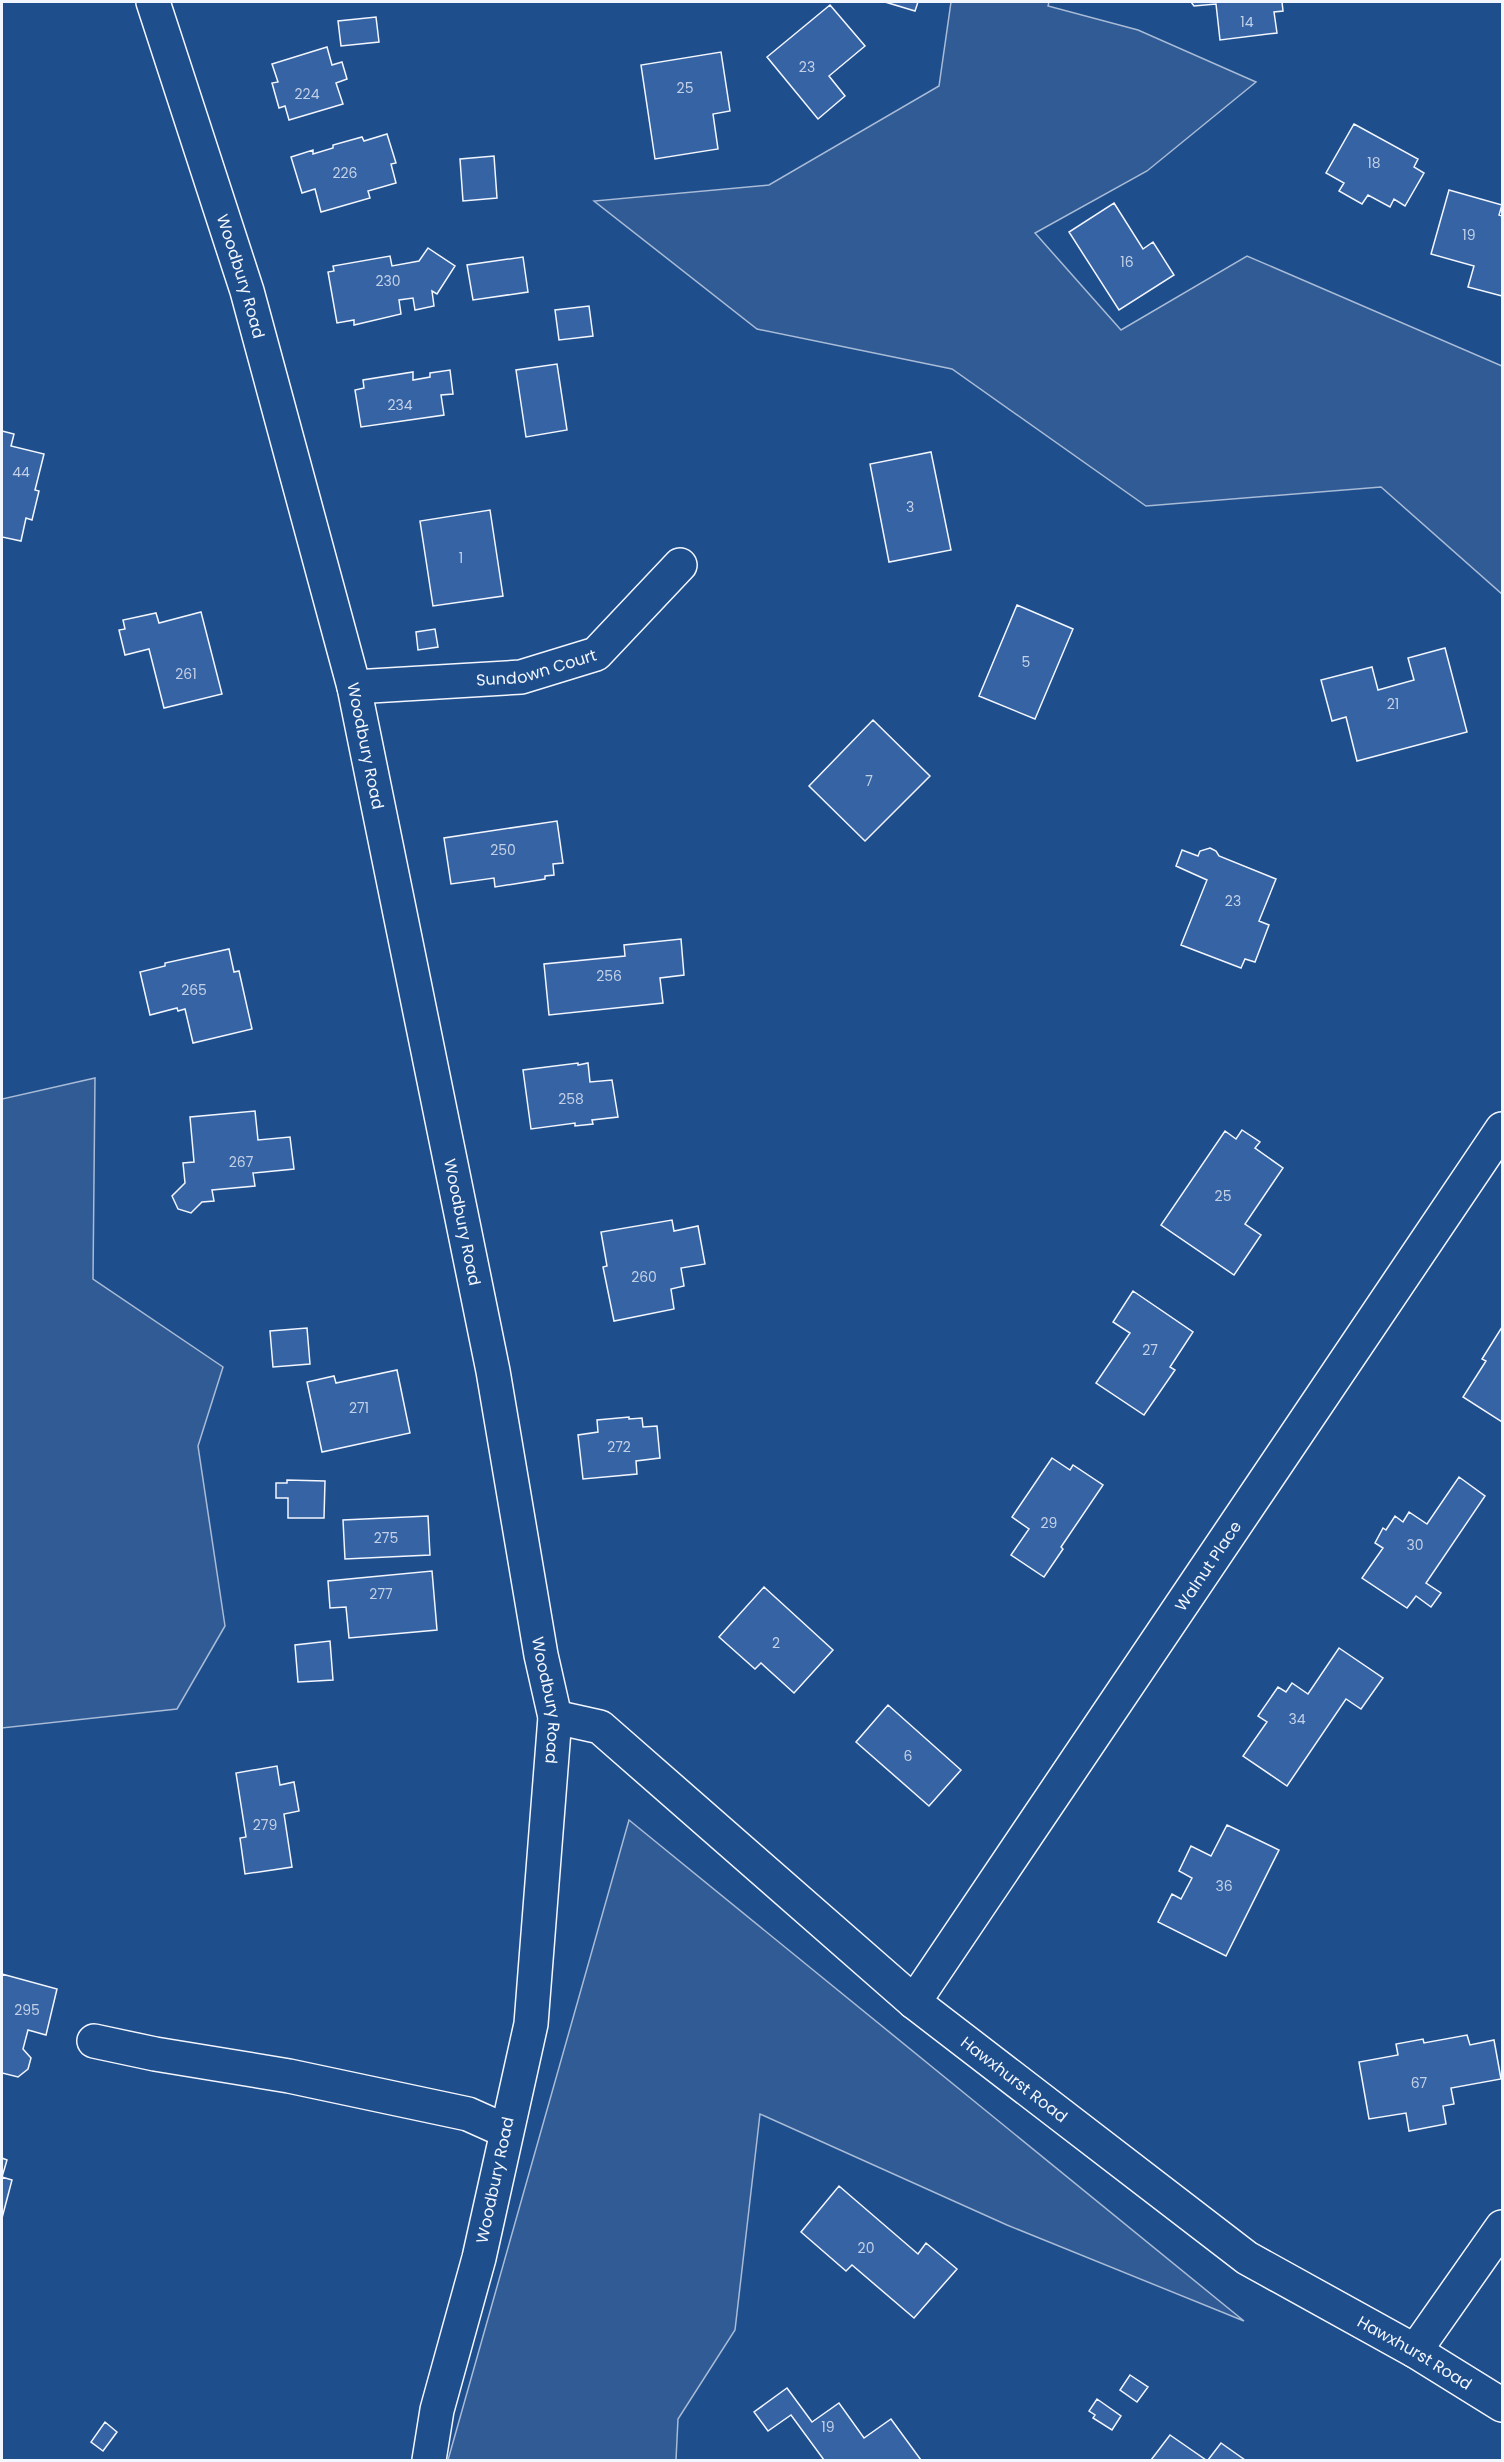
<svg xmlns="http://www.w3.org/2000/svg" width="1504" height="2462" font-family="Poppins,sans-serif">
	<rect width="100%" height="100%" fill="#1f4e8c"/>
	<!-- built -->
	<path fill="#305b95" stroke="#a8bbd7" stroke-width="1.5" d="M951,2H1049L1048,6L1138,30L1256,82L1147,171L1035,233L1121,330L1247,256L1502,366V594L1381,487L1146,506L952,369L757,329L594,201L769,185L939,86Z
		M95,1078L93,1279L223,1367L198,1446L225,1626L177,1709L2,1728V1099Z
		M629,1820L1244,2321L1007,2225L760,2114L735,2330L678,2419L676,2460H448Z"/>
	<!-- building -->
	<path fill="#3563a3" stroke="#f2f6ff" stroke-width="1.5" d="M885,2H918L915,11Z
		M1191,2H1282L1283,11L1274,12L1277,33L1220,40L1216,4L1194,6Z
		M830,5L865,46L829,76L845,96L818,119L767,57Z
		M376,17L379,42L341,46L338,21Z
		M327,47L332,65L342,62L347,79L336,83L343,104L289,120L285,106L279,108L272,83L278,82L272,64Z
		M721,52L730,111L713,114L718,149L655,159L641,65Z
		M1354,124L1418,159L1414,167L1424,173L1405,206L1394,199L1390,207L1368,195L1362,204L1339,191L1344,183L1326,173Z
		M387,134L396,163L391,164L396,183L368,191L370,198L321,212L315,189L302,193L291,157L313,150V154L333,148V145L362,137L364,141Z
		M494,156L497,198L463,201L460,159Z
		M1449,190L1502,205L1499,215L1502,216V296L1468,287L1474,266L1431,254Z
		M1114,203L1143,249L1153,242L1174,275L1119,310L1069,232Z
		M428,248L455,266L437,294L432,291L434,306L415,310L413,298L399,300L401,314L354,325V320L337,323L328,272L334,271L333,266L390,256L392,266L419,261Z
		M523,257L528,292L473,300L467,265Z
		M589,306L593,336L559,340L555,310Z
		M557,364L567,430L526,437L516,370Z
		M450,370L453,394L441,395L444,415L361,427L355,390L364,388L363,380L413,372V380L430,377V373Z
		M2,431L14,434L11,446L44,454L35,490L39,491L32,520L26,518L21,541L2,537Z
		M931,452L951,550L889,562L870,464Z
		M490,510L503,596L433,606L420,521Z
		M1017,605L1073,629L1035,719L979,696Z
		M201,612L222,694L164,708L149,649L125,655L119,630L125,629L123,620L156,613L159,623Z
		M435,629L438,647L418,650L416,632Z
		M1445,648L1467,732L1357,761L1346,717L1332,721L1321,680L1372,667L1378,690L1414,680L1408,658Z
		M873,720L930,776L865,841L809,786Z
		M557,821L563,863L553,864L554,875L545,876V879L495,887L494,878L451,884L444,838Z
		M1210,848L1216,851L1219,856L1276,879L1259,921L1269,925L1255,962L1245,959L1241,968L1181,945L1207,880L1176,866L1182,850L1198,856L1200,851Z
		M681,939L684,975L660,978L663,1003L549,1015L544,964L625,956L624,945Z
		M229,949L234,972L239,971L252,1029L193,1043L185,1009L178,1011L177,1008L150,1015L140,972L165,966V963Z
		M578,1063V1065L588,1063L590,1082L612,1080L618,1117L592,1120L593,1124L575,1126V1123L531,1129L523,1070Z
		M255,1111L258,1140L290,1137L294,1169L253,1173L255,1186L212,1190L214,1201L202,1202L191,1213L178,1209L172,1196L185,1183L183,1163L194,1162L190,1117Z
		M1242,1130L1260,1142L1255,1148L1283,1168L1245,1224L1261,1235L1234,1275L1161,1225L1225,1131L1236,1139Z
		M672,1220L674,1231L698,1226L705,1264L681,1268L684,1286L671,1289L674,1309L614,1321L603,1267L607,1266L601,1232Z
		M1133,1291L1193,1332L1170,1367L1175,1370L1144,1415L1096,1383L1130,1333L1113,1322Z
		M1502,1327V1422L1463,1397L1486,1361L1482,1359Z
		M307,1328L310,1364L273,1367L270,1331Z
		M397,1370L410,1433L322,1452L307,1382L334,1376L336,1383Z
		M629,1417V1419L642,1418L643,1427L657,1426L660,1458L636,1461L637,1474L583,1479L578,1435L598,1432L597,1420Z
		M1052,1458L1070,1470L1073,1465L1103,1485L1061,1547L1063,1549L1044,1577L1011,1555L1029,1529L1012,1517Z
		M1459,1477L1485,1496L1426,1583L1441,1593L1431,1607L1416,1596L1407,1608L1362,1578L1383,1548L1375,1543L1383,1528L1386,1530L1395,1516L1403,1522L1409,1512L1427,1524Z
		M287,1480L325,1481L324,1518H288V1498H276V1483H287Z
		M428,1516L430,1555L345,1559L343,1520Z
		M432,1571L437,1630L349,1638L346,1607L330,1608L328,1581Z
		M764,1587L833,1650L794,1693L761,1663L755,1669L719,1637Z
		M330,1641L333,1680L298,1682L295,1645Z
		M1339,1648L1383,1678L1361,1709L1346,1699L1287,1786L1243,1756L1267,1722L1258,1716L1278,1687L1286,1692L1292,1683L1308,1694Z
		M888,1705L961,1770L929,1806L856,1742Z
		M277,1766L280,1785L294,1782L299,1811L284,1814L292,1867L245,1874L240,1838L246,1837L236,1773Z
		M1227,1825L1279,1850L1226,1956L1158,1922L1172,1894L1181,1899L1192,1878L1179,1871L1191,1846L1211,1856Z
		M2,1974L57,1989L46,2035L28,2030L23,2049L31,2058L28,2069L18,2077L2,2073Z
		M1467,2035L1470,2045L1494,2040L1501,2079L1451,2088L1454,2104L1443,2106L1446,2124L1409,2131L1406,2113L1369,2119L1359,2062L1398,2055L1396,2044L1423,2039L1424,2043Z
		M2,2158L7,2160L2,2177L12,2180L2,2218Z
		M839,2186L918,2254L926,2243L957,2269L914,2318L852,2265L846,2271L801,2232Z
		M1130,2375L1148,2387L1137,2402L1120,2390Z
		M787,2388L812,2422L839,2403L864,2438L891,2419L921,2460H824L791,2415L768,2431L754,2412Z
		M1097,2399L1121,2416L1112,2430L1093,2418L1095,2415L1089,2411Z
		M105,2422L117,2432L103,2451L91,2442Z
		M1170,2435L1206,2460H1151Z
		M1221,2443L1245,2460H1208Z"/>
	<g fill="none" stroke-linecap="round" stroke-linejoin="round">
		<!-- minor casing -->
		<g stroke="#f2f6ff" stroke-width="36">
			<g id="minor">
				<path id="s1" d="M354,687L521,677L596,654L680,565"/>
				<path id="s2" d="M555,1717L600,1727L914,2002L1247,2258L1415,2351L1502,2405"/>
				<path id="s3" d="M914,2002L1502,1129"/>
				<path d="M94,2041L155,2054L289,2076L468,2114L506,2131"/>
				<path d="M1415,2351L1502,2227"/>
			</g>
		</g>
		<!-- major casing -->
		<g stroke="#f2f6ff" stroke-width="36">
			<g id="major">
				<path id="s4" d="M153,2L247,291L354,687L493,1371L541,1655L555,1717L531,2024L479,2258L437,2410L429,2460"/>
			</g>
		</g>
		<!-- minor -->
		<use href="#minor" stroke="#1f4e8c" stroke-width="33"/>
		<!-- major -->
		<use href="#major" stroke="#1f4e8c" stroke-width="33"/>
	</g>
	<g text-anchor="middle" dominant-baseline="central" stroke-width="4.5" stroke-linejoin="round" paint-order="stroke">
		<!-- number labels -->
		<g font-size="14" fill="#c3d1e8">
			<text x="1247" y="22">14</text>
			<text x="807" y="67">23</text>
			<text x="685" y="88">25</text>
			<text x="307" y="94">224</text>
			<text x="1374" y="163">18</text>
			<text x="345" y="173">226</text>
			<text x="1469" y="235">19</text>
			<text x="1127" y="262">16</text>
			<text x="388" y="281">230</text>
			<text x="400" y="405">234</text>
			<text x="21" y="472">44</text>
			<text x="910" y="507">3</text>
			<text x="461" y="558">1</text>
			<text x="1026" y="662">5</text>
			<text x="186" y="674">261</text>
			<text x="1393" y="704">21</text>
			<text x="869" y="781">7</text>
			<text x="503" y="850">250</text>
			<text x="1233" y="901">23</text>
			<text x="609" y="976">256</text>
			<text x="194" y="990">265</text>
			<text x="571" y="1099">258</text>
			<text x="241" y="1162">267</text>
			<text x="1223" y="1196">25</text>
			<text x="644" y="1277">260</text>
			<text x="1150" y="1350">27</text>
			<text x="359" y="1408">271</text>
			<text x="619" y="1447">272</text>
			<text x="1049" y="1523">29</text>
			<text x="386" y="1538">275</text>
			<text x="1415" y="1545">30</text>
			<text x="381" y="1594">277</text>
			<text x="776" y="1643">2</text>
			<text x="1297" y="1719">34</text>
			<text x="908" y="1756">6</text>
			<text x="265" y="1825">279</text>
			<text x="1224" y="1886">36</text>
			<text x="27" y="2010">295</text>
			<text x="1419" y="2083">67</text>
			<text x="866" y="2248">20</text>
			<text x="828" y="2427">19</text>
		</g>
		<!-- street labels -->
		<g font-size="16" fill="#f2f6ff" stroke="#1f4e8c">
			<text stroke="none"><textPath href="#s4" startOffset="288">Woodbury Road</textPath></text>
			<text stroke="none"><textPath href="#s1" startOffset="184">Sundown Court</textPath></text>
			<text stroke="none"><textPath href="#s4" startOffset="774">Woodbury Road</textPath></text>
			<text stroke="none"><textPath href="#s4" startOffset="1260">Woodbury Road</textPath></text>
			<text stroke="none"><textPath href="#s3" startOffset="526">Walnut Place</textPath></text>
			<text stroke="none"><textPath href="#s4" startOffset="1746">Woodbury Road</textPath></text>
			<text stroke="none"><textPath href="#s2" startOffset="590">Hawxhurst Road</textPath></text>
			<text transform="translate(495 2180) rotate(-78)">Woodbury Road</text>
			<text stroke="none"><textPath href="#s2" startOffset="1076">Hawxhurst Road</textPath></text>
		</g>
	</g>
	<!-- border -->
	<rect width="1504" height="2462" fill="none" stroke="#f2f6ff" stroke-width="6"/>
</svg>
